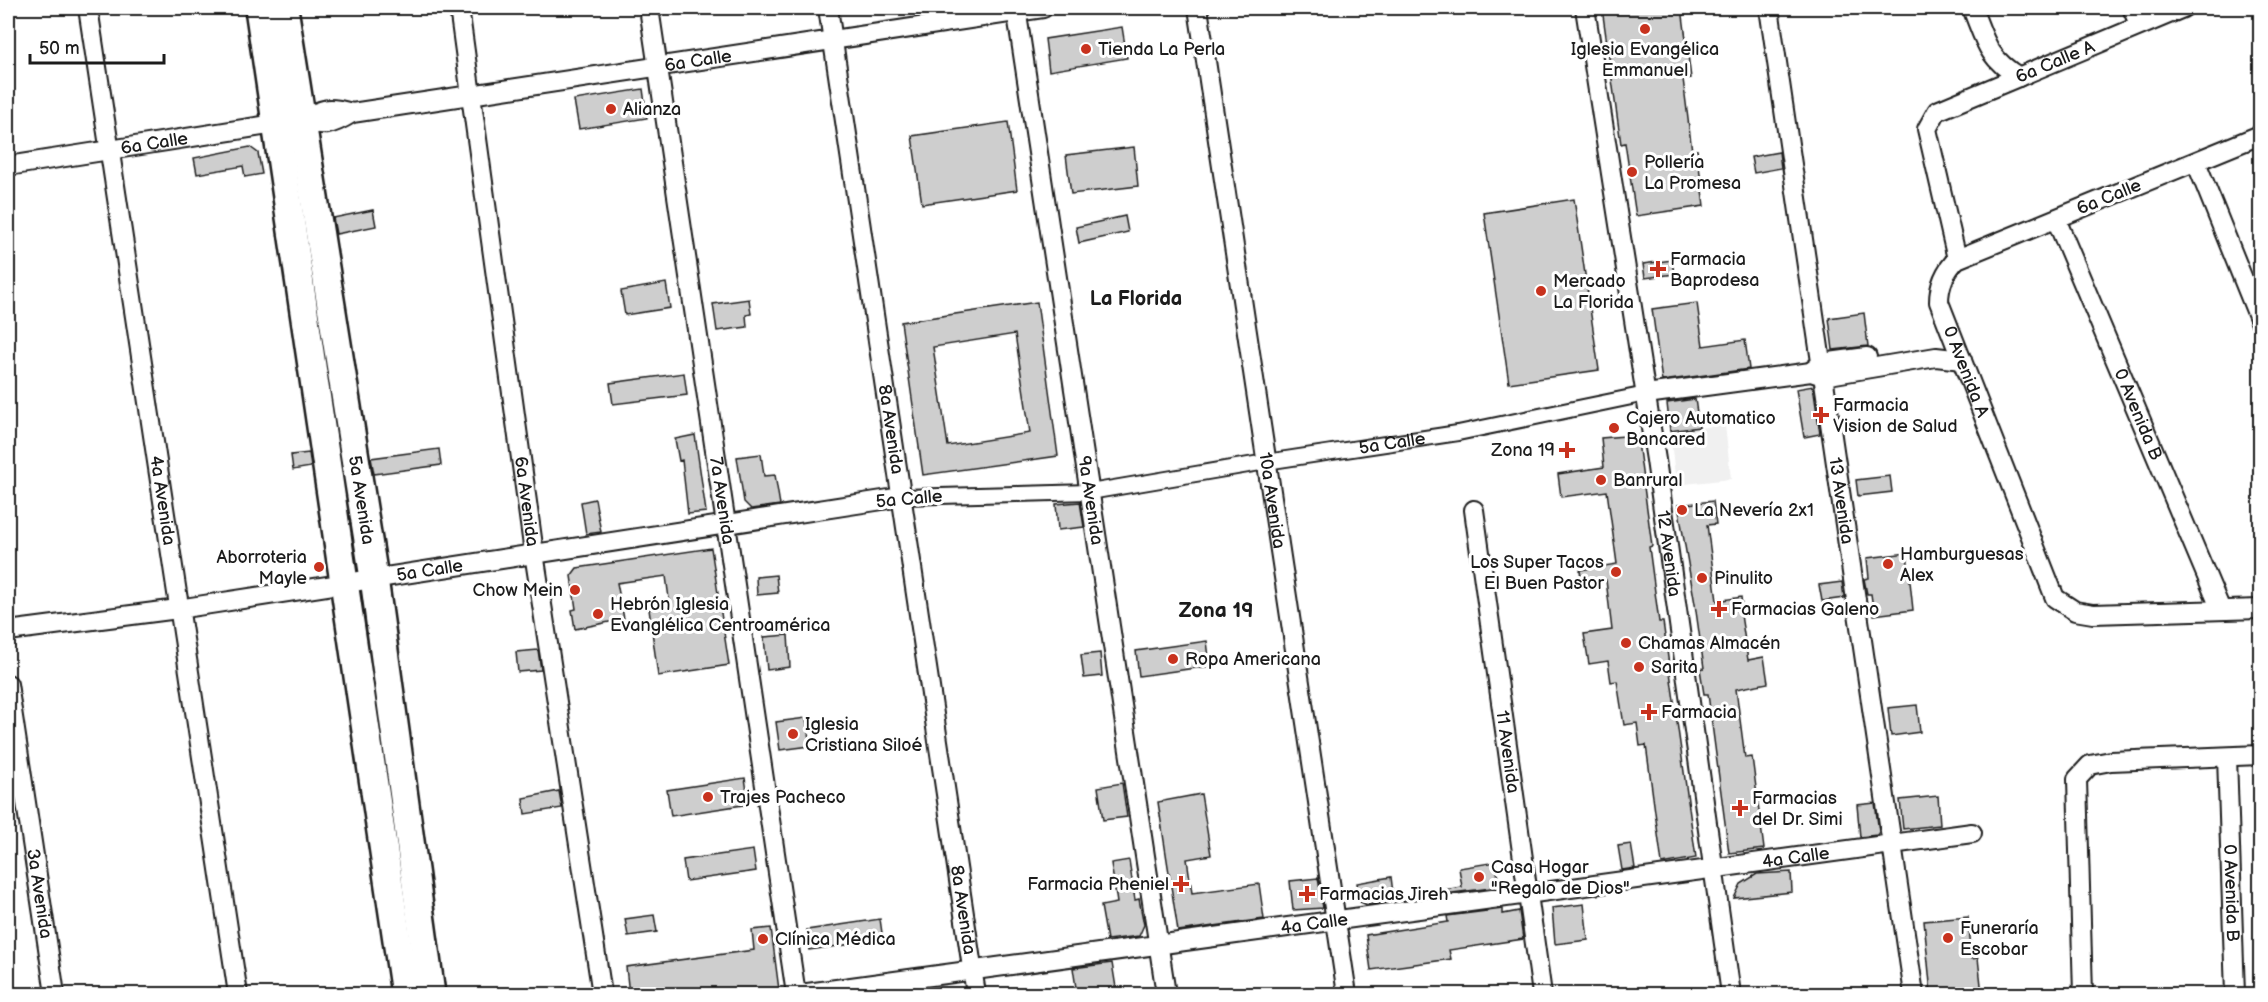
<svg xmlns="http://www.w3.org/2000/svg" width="2268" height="1002" font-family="'Balsamiq Sans',sans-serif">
	<rect width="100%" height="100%" fill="#fff"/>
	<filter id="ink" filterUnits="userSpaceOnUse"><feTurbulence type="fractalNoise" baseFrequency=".0167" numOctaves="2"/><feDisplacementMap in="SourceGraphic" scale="12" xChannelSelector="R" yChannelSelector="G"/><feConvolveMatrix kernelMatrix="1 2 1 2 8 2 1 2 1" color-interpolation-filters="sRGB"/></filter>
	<g filter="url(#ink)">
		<!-- built -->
		<path fill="#f0f0f0" d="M1725,425L1731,479L1676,485L1670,431Z"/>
		<!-- building -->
		<path fill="#cecece" stroke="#1c1c1c" stroke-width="1.5" fill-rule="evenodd" d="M1602,8H1682L1691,78L1683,79L1692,151L1697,150L1704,206L1636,216L1625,143L1621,144Z
			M1122,27L1127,58L1049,71L1045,39Z
			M643,89L647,118L579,129L574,100Z
			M1008,122L1017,190L922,204L912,136Z
			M250,147L258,153L262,174L245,177L243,166L197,174L194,158Z
			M1134,147L1138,186L1071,194L1066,155Z
			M1779,152L1781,168L1754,173L1751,157Z
			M1574,199L1599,370L1509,383L1484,213Z
			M373,210L376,226L336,234L333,218Z
			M1125,216L1128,232L1079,243L1076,227Z
			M1672,260L1674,274L1645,278L1643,264Z
			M666,283L670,308L625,315L621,291Z
			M749,299L751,314L746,315L747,327L717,331L713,304Z
			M1037,302L1058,456L923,475L901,322ZM1015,334L1030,433L948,446L933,347Z
			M1697,303L1703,346L1745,340L1749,369L1662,381L1652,309Z
			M1864,313L1868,346L1833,350L1829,318Z
			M684,373L687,395L613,404L610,383Z
			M1813,386L1820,434L1804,437L1796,389Z
			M1695,399L1699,427L1670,431L1667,403Z
			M695,435L706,512L688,514L682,460L679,461L675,439Z
			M1637,435L1652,546L1649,547L1659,622H1663L1696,858L1662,864L1646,745L1640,746L1637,723L1624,725L1617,681L1611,682L1608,661L1589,664L1584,634L1612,630L1606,580L1582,584L1580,570L1617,564L1607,491L1561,497L1558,474L1604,467L1601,438Z
			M439,449L441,465L374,474L371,458Z
			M309,453L311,467L293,470L291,455Z
			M761,454L764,476L775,475L780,505L751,509L744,502L737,457Z
			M1890,476L1892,492L1858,496L1856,480Z
			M595,499L601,532L586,534L581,502Z
			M1713,501L1716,524L1707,525L1717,601L1741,597L1743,615H1741L1748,660L1764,657L1768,683L1736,689L1745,758L1752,757L1764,849L1729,853L1708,694H1704L1700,669L1704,668L1695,604L1678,505Z
			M1080,502L1084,527L1058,530L1056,504Z
			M711,548L729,665L658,676L649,609L670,606L666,576L617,583L624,619L575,629L572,610L576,609L571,576L577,568Z
			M1907,553L1913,610L1874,615L1871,594H1867L1864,579L1869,578L1867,558Z
			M776,575L778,593L757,595L756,577Z
			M1842,582L1844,598L1822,601L1819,585Z
			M788,635L790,667L767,670L764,637Z
			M1207,641L1210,666L1139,676L1136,651Z
			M538,650L541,670L518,672L516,652Z
			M1100,653L1102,676L1084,678L1081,655Z
			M1917,705L1920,732L1891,736L1888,708Z
			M806,718L810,746L780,750L776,722Z
			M745,778L749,804L671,816L667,790Z
			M1122,783L1127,817L1103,820L1098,787Z
			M559,791L562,808L525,814L523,798Z
			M1201,794L1211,855L1187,859L1192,893L1259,884L1264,919L1178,931L1158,802Z
			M1938,796L1940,825L1903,829L1900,800Z
			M1875,803L1879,832L1877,835L1860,837L1857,805Z
			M1631,844L1635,868L1622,870L1618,846Z
			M753,850L756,871L686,881L683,860Z
			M1129,860L1135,900L1139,899L1144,925L1139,936L1107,940L1101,906L1117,903L1111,863Z
			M1496,862L1499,887L1444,894L1443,890L1462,887L1459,868Z
			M1791,872L1792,892L1734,898L1741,884L1757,874Z
			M1391,877L1394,901L1367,905L1360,902L1357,883Z
			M1318,878L1323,908L1293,910L1290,881Z
			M1584,904L1588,940L1555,944L1552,908Z
			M1503,909V914L1519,911L1523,939L1449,950L1451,959L1371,970L1366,935L1448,922L1447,916Z
			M654,915L657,932L628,936L625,919Z
			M1968,917L1972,959L1978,958L1982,994H1931L1924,921Z
			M880,919L883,940L809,950L807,930Z
			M771,928L779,990L741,994H629L626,967L754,950L752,930Z
			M1112,963L1117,994H1077L1073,968Z"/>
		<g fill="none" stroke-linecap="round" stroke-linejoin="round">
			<!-- pedestrian casing -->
			<g stroke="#1c1c1c" stroke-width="18">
				<g id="pedestrian">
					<path id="s1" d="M902,497L1090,492L1266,462L1458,433L1646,394"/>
				</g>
			</g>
			<!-- minor casing -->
			<g stroke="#1c1c1c" stroke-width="22">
				<g id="minor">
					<path id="s2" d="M88,8L238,994"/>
					<path id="s3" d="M459,8L534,553L602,994"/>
					<path id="s4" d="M649,8L796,994"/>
					<path id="s5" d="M828,8L976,994"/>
					<path id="s6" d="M1016,8L1166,994"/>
					<path id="s7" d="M1198,8L1347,994"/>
					<path id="s8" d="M1585,8L1656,460L1731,994"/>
					<path id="s9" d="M1769,8L1914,994"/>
					<path d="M1972,8C1985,40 1987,58 2019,77"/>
					<path d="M2132,8L2139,24"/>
					<path id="s10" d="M301,120C325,127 331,126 352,113L1043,8"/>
					<path id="s11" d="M2260,135L1957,259C1945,271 1939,284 1939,302L2055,598L2075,611L2093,614L2260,609"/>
					<path d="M2196,162L2260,321"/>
					<path id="s12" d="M8,166L301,120C324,108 327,106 352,113"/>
					<path id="s13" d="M2056,219L2221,610"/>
					<path id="s14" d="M1957,259L1927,129L1937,111L2183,8"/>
					<path d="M1813,370L1822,363L1867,357"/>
					<path d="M1646,394L1811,372L1823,376L1936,357L1962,360"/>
					<path id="s15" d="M1474,510L1542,994"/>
					<path id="s16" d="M8,631L178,609L902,497"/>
					<path id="s17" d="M8,684L55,994"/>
					<path id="s18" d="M2227,757L2235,994"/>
					<path id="s19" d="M800,994L1972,833"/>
					<path d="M2083,994L2077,779L2090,765L2111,761L2260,755"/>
				</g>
			</g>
			<!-- secondary casing -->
			<g stroke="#1c1c1c" stroke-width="32">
				<g id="secondary">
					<path d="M259,8L405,994"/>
					<path id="s20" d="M284,8L374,578L431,994"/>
				</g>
			</g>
			<!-- pedestrian -->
			<use href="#pedestrian" stroke="#fff" stroke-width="14"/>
			<!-- minor -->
			<use href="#minor" stroke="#fff" stroke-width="18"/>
			<!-- secondary -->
			<use href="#secondary" stroke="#fff" stroke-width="27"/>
		</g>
	</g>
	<!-- markers -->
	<g fill="#c8321e" stroke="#fff" stroke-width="2">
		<circle cx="1645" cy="29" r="6"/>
		<circle cx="1086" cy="49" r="6"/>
		<circle cx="611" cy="109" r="6"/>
		<circle cx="1632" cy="172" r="6"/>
		<path d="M1655 260h6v6h6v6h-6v6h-6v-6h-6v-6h6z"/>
		<circle cx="1541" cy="291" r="6"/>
		<path d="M1818 406h6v6h6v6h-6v6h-6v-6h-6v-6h6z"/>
		<circle cx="1614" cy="428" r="6"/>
		<path d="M1564 441h6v6h6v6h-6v6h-6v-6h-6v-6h6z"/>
		<circle cx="1601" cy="480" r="6"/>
		<circle cx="1682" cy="510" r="6"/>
		<circle cx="1888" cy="564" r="6"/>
		<circle cx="319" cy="567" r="6"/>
		<circle cx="1616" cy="572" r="6"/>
		<circle cx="1702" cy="578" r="6"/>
		<circle cx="575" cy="590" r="6"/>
		<path d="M1716 600h6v6h6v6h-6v6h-6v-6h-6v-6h6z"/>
		<circle cx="598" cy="614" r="6"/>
		<circle cx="1626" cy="643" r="6"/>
		<circle cx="1173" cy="659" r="6"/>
		<circle cx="1639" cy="667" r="6"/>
		<path d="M1646 703h6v6h6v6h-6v6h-6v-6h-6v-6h6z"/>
		<circle cx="793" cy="734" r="6"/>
		<circle cx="708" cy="797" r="6"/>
		<path d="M1737 799h6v6h6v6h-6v6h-6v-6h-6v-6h6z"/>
		<circle cx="1479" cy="877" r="6"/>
		<path d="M1178 875h6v6h6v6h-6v6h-6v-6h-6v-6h6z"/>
		<path d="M1304 885h6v6h6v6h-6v6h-6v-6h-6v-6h6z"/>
		<circle cx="1948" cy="938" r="6"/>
		<circle cx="763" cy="939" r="6"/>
	</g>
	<g text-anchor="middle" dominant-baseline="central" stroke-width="6" stroke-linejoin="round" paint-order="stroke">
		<!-- poi labels -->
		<g font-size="18" fill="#1c1c1c" stroke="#fff" text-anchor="start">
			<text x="1098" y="49">Tienda La Perla</text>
			<text x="1645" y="49" text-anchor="middle">Iglesia Evangélica<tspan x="1645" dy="21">Emmanuel</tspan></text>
			<text x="623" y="109">Alianza</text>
			<text x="1644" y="162">Pollería<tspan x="1644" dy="21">La Promesa</tspan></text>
			<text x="1670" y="259">Farmacia<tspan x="1670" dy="21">Baprodesa</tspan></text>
			<text x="1553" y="281">Mercado<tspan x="1553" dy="21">La Florida</tspan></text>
			<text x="1833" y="405">Farmacia<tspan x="1833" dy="21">Vision de Salud</tspan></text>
			<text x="1626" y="418">Cajero Automatico<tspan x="1626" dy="21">Bancared</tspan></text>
			<text x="1555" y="450" text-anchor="end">Zona 19</text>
			<text x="1613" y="480">Banrural</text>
			<text x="1694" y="510">La Nevería 2x1</text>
			<text x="1900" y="554">Hamburguesas<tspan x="1900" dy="21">Alex</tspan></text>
			<text x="307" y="557" text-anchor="end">Aborroteria<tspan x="307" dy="21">Mayle</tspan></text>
			<text x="1604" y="562" text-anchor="end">Los Super Tacos<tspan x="1604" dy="21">El Buen Pastor</tspan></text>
			<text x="1714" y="578">Pinulito</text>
			<text x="563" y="590" text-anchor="end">Chow Mein</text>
			<text x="610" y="604">Hebrón Iglesia<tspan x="610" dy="21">Evanglélica Centroamérica</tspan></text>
			<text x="1731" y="609">Farmacias Galeno</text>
			<text x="1638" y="643">Chamas Almacén</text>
			<text x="1185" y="659">Ropa Americana</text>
			<text x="1651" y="667">Sarita</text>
			<text x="1661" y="712">Farmacia</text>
			<text x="805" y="724">Iglesia<tspan x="805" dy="21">Cristiana Siloé</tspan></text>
			<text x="720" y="797">Trajes Pacheco</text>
			<text x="1752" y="798">Farmacias<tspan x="1752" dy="21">del Dr. Simi</tspan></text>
			<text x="1491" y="867">Casa Hogar<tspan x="1491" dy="21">"Regalo de Dios"</tspan></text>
			<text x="1169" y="884" text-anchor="end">Farmacia Pheniel</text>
			<text x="1319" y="894">Farmacias Jireh</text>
			<text x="1960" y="928">Funeraría<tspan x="1960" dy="21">Escobar</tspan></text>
			<text x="775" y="939">Clínica Médica</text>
		</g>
		<!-- street labels -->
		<g font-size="18" fill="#1c1c1c" stroke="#fff">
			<text stroke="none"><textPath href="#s10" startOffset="404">6a Calle</textPath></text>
			<text stroke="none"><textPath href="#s14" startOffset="282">6a Calle A</textPath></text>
			<text stroke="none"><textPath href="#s12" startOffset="148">6a Calle</textPath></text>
			<text transform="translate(2109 197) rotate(-22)">6a Calle</text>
			<text stroke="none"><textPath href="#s11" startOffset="450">0 Avenida A</textPath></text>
			<text stroke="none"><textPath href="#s13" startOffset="212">0 Avenida B</textPath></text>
			<text stroke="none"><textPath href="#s5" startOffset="426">8a Avenida</textPath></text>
			<text stroke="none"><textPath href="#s1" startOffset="494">5a Calle</textPath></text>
			<text transform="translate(909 499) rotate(-5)">5a Calle</text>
			<text stroke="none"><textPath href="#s20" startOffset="498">5a Avenida</textPath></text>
			<text stroke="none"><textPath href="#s2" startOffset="498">4a Avenida</textPath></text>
			<text stroke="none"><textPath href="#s3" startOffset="498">6a Avenida</textPath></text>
			<text stroke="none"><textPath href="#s4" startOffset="498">7a Avenida</textPath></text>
			<text stroke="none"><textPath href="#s6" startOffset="498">9a Avenida</textPath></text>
			<text stroke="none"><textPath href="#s7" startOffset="498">10a Avenida</textPath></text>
			<text stroke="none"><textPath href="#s9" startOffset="498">13 Avenida</textPath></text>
			<text stroke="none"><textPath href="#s8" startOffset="552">12 Avenida</textPath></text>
			<text stroke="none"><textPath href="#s16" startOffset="426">5a Calle</textPath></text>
			<text stroke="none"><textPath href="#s15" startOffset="244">11 Avenida</textPath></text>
			<text stroke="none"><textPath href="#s19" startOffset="1005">4a Calle</textPath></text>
			<text stroke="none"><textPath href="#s17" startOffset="212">3a Avenida</textPath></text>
			<text stroke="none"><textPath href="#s18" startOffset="136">0 Avenida B</textPath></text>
			<text stroke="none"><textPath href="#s5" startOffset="912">8a Avenida</textPath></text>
			<text stroke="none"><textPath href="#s19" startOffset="519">4a Calle</textPath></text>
		</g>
		<!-- neighbourhood labels -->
		<g font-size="20" font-weight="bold" fill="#1c1c1c" stroke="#fff">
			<text x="1136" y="299">La Florida</text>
		</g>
		<!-- quarter labels -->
		<g font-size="21" font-weight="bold" fill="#1c1c1c" stroke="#fff">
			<text x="1216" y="610">Zona 19</text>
		</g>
	</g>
	<!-- margin -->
	<rect width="2268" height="1002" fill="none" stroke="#fff" stroke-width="30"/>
	<rect x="15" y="15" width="2238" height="972" fill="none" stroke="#1c1c1c" stroke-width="2" filter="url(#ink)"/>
	<!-- scale -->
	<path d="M30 54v9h134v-9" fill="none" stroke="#1c1c1c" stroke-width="3"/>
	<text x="39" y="54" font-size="18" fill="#1c1c1c" stroke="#ffffff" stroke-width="4.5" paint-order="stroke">50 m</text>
</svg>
